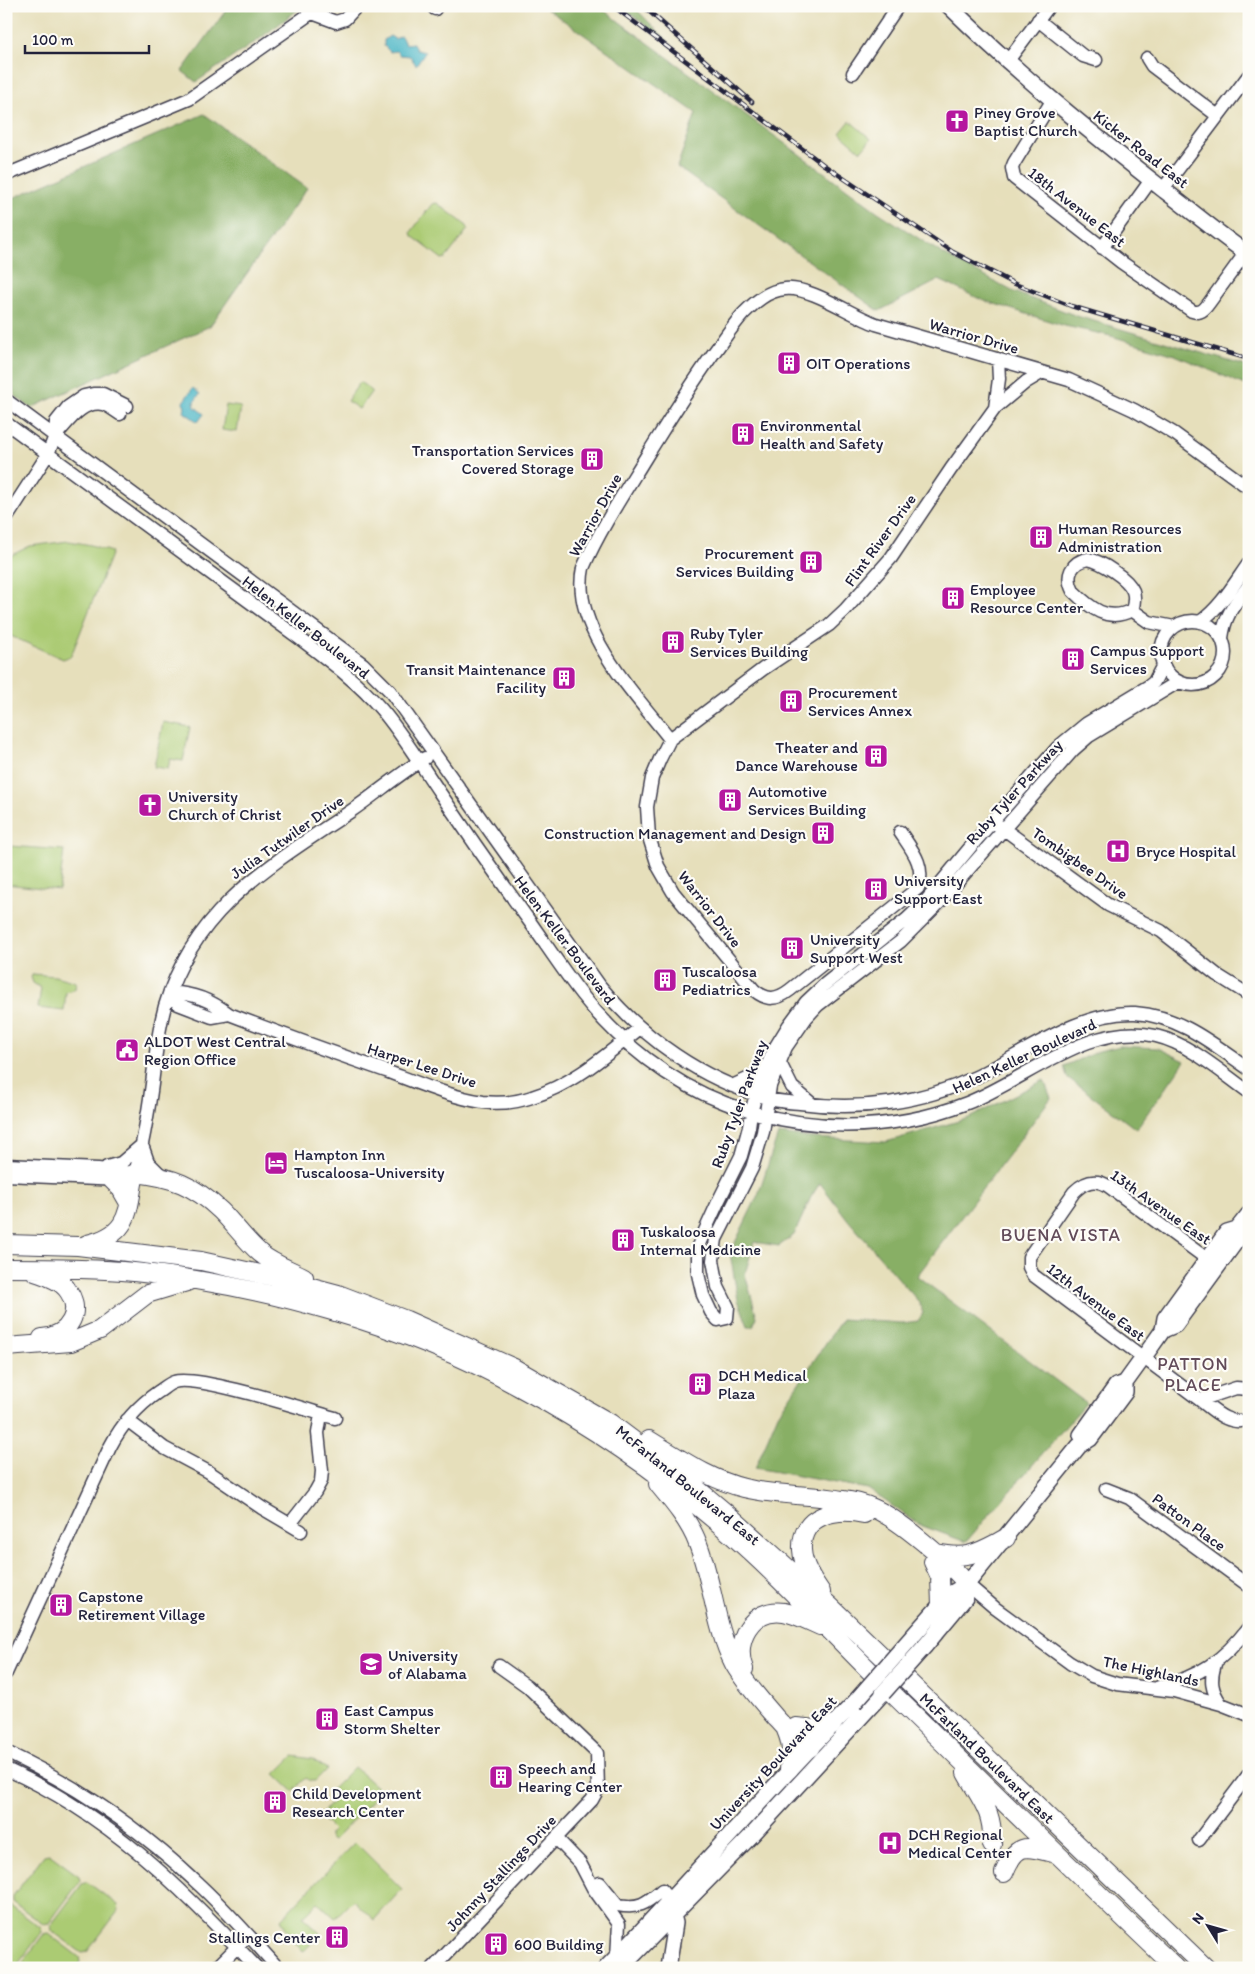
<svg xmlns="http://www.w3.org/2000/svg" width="1255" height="1974" font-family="Itim,sans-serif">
	<rect width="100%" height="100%" fill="#fdfcf7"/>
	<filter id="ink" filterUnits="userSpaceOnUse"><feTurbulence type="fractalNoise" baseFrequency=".02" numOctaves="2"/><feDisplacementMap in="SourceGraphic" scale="10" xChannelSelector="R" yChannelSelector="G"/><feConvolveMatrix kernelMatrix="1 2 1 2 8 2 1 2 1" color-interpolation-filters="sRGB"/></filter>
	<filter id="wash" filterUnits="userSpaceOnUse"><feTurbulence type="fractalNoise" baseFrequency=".0096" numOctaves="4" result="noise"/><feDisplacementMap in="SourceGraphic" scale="20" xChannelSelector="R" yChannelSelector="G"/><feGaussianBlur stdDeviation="1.12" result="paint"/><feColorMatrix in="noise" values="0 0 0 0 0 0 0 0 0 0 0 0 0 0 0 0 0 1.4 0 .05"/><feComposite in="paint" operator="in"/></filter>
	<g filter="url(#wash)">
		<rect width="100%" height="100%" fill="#e6dfbb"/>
		<!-- green -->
		<path fill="#abcb73" stroke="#667657" d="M850,121L871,139L861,151L840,133Z
			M437,203L467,226L468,229L446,258L442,259L412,236L411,232L432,204Z
			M360,382L372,391L359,409L347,401Z
			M226,405L241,407L237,432L222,430Z
			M69,541L91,545L112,552L71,656L63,659L6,634V558L30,546Z
			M163,722L190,727L183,761L170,759L168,769L154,767Z
			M9,846L64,850L59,890L6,884Z
			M33,974L55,976L76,982L75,989L66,992L64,1011L38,1008L41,988L33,983L31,977Z
			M293,1756L312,1759L327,1769L315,1781H310L306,1778L293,1791L275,1774Z
			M354,1767L381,1791L333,1841L329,1838V1834L333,1830L319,1816L332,1802L329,1798L328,1793Z
			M355,1842L402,1889L374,1920L353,1900L335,1918L318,1902L303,1917L321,1934L303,1952L290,1936L281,1919Z
			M49,1854L79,1876L80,1881L49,1923L43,1924L13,1902V1896L44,1855Z
			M87,1882L118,1905L119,1910L87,1952L82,1953L52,1931L51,1925L82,1884Z
			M10,1905L41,1928L42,1932L15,1968H6V1906Z
			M49,1934L79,1957L80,1962L76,1968H19L43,1935Z"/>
		<!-- forest -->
		<path fill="#88af65" stroke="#556850" d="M229,6H303L258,40L196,82L182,71Z
			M543,6H598L878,212L943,254L1014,292L1077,316L1249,367V387L1175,355L1111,336L1065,326L982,300L939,280L879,311L677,167L696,113Z
			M620,6H633L672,45Z
			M204,114L307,188L210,326L31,408L14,395L6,345V201Z
			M1120,1046L1158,1048L1185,1061L1136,1129L1067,1077L1064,1066L1099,1051Z
			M1044,1080L1051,1098L917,1276L1086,1403L966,1542L920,1525L868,1489L755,1468L778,1414L842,1319L902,1323L918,1321L923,1313L918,1301L848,1220L820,1183L811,1197L794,1235L779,1246L754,1242L745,1274L757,1317L753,1326H748L738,1300L730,1253L758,1195L778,1134L812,1138L886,1142L969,1118Z"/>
		<!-- water -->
		<path fill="#48b5c5" stroke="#356c80" d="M390,36L395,39L401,36L405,44L413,43L416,50L425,52L416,65L410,56L400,55L396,51L390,52L384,46V40Z
			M193,388L200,394L194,402L195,407L204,414L198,422L184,412L185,406L183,402Z"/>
	</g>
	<g filter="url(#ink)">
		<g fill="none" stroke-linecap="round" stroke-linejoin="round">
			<!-- minor casing -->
			<g stroke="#3f3e4e" stroke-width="15">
				<path id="minor" d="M433,6L435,9
					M312,13L336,22L345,19L357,6
					M1038,20L1083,56L1096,60
					M1147,58L1152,66L1218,116
					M1007,62L1049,6
					M853,73L898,6
					M1052,101L1014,163L1012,168L1014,178L1121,262L1192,311C1200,314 1204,310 1209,303L1249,248
					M6,175L189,99L321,6
					M1163,189L1249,75
					M1102,248L1151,180
					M6,400L363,664L390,691L600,986C644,1039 701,1079 767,1098C777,1102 789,1102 800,1103C860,1111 922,1103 976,1077C1025,1053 1079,1011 1135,1013C1180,1016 1213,1044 1249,1069
					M995,408L999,379L998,359
					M6,423L299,638C328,660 357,681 381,709C403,735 421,765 440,793C469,836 499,879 530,922C547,946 564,972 582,995C619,1042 669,1082 725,1103C802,1133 890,1133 967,1103C1026,1080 1090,1020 1156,1036C1190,1044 1221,1072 1249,1092
					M55,436C68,423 81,400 103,404C109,406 115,411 120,414
					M6,519L48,454L55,436L56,422L68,407L84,396L93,394H103L127,406
					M1088,559C1100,561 1128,578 1133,591C1135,597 1134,604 1132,610C1108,623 1090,608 1073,591C1065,576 1071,562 1088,559Z
					M1132,610L1149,622L1174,627
					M1161 653a32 32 0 1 1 64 0a32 32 0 1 1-64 0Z
					M1200,622C1221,607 1234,584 1249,563
					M1222,638C1225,614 1235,604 1249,585
					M1163,665L1154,682L1149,686L1086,724L1058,747L978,838L925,902L906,920L824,985L806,1002L789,1025L773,1051L756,1095L751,1112L749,1127L741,1156L719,1200L698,1246V1274L703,1295L711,1312L718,1320L727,1318L728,1307L718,1287L713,1260L716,1239L752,1168L763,1132L770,1086L786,1047L806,1018L818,1005L901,941L938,904L1073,750L1089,736L1178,682
					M670,739C636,695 570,628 583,568C601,527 626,490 649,452C671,417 693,381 718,347C726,336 734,324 743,314C754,303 768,290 785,289C810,286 851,315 876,324L1069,380L1134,410L1175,434L1249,488
					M997,824L1108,905L1161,931L1217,975L1249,995
					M900,832C912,850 926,866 918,888L790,990C777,1000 767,1001 754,990L673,892L658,866L649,837L647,807L652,778L660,759L670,739L763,669L829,625L845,610L891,558L951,469L995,408L1026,382L1041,373
					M170,993C191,992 212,1001 229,1014C281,1034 334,1053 386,1071C418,1083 450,1097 483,1102C499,1104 517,1102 532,1097C573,1085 607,1054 640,1028
					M170,993L178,1004L212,1017L229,1014
					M779,1061L792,1087L812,1104
					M732,1086L756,1075L765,1066
					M142,1145L148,1162L162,1176
					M6,1165L98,1169L135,1173
					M107,1167L121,1163L142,1145
					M135,1173C143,1144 148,1114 152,1084C155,1058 158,1031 165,1006C195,907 271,865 351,811C376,794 399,774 425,758
					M6,1175L120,1180
					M1249,1389L1236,1388L1200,1400C1214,1411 1230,1427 1249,1419
					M1200,1400L1033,1275L1029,1267V1257L1074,1192C1085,1181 1095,1178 1108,1186L1207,1259
					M127,1420L164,1448L209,1472L262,1508L301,1531
					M1106,1489L1129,1498L1249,1586
					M290,1524L315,1492L321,1481L322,1471L318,1433L321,1414
					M967,1584L995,1608L1070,1663L1092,1676L1117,1684L1174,1691L1221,1704L1249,1715
					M1215,1664C1210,1680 1211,1690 1221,1704
					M6,1673L110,1447C122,1424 136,1407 158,1392C163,1389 168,1384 174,1382C197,1374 307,1410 335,1418
					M1159,1687C1200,1676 1223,1661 1249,1627
					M6,1752C76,1785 138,1827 194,1880C224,1907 251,1938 278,1968
					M6,1769C109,1815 181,1887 257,1968
					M556,1838L580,1863L593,1888L619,1924L617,1956
					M1199,1840L1249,1774
					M600,1883L618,1905C640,1909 646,1903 662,1890L668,1902
					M216,1968L243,1941
					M433,1968L592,1800L598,1789L597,1753L527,1686L499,1666"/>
			</g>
			<!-- major casing -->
			<g stroke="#3f3e4e" stroke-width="18">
				<path id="major" d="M949,6C1017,73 1090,132 1165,191C1193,212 1220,235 1249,255
					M1163,1330L1175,1325L1237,1240V1229L1249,1214
					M1081,1435L1116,1386L1125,1383L1151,1347L1163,1330L1165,1318L1227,1232L1237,1229
					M912,1637L950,1594L967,1584L1079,1446L1090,1439L1125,1392V1383
					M925,1646L965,1598L967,1584
					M606,1968C690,1881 769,1789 854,1703
					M621,1968L752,1835L883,1693
					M668,1968L675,1923L671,1908"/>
			</g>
			<!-- highway casing -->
			<g stroke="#3f3e4e" stroke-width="20">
				<path id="highway" d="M112,1180L121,1189L129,1203
					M6,1244L78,1246L201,1261L274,1277L338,1294L406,1320L514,1368L610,1423L690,1483L733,1519L831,1607L1206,1968
					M87,1244C131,1234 127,1212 135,1173C172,1177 194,1185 221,1211C234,1224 245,1240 260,1253C273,1264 289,1269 304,1277
					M6,1268C49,1268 91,1268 134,1272C259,1284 410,1326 519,1387C590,1425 657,1471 718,1523C779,1575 833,1635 891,1692C985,1784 1080,1877 1176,1968
					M35,1272C46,1276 58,1279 66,1288C84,1310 70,1336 42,1338
					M6,1347L71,1342L100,1330L147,1294L187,1282
					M649,1440C679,1458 710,1480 744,1488C777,1496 810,1494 843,1500C853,1501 864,1504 873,1508C899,1519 949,1562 967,1584
					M658,1484C673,1502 690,1522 698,1544C713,1583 715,1627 734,1664C745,1683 762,1702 776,1718C787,1729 796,1742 810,1748
					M936,1553C969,1560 977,1553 1006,1538
					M933,1562L940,1577L941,1605
					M821,1592C813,1580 803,1566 802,1550C800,1514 837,1508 864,1514
					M744,1669C733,1642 751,1607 784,1612C796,1614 809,1621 820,1626
					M796,1727L816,1729L832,1725
					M786,1730C792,1744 792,1754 789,1769
					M966,1773C981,1800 994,1812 992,1845
					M1004,1873C1017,1841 1026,1846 1056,1854"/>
			</g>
			<!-- minor -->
			<use href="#minor" stroke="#fff" stroke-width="12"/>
			<!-- major -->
			<use href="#major" stroke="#fff" stroke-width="15"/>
			<!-- highway -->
			<use href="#highway" stroke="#fff" stroke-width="18"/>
			<!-- rail casing -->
			<g stroke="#22223b" stroke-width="4.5">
				<path id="rail" d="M613,6L824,165L953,252L1015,284L1071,306L1249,359
					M643,6L752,102"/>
			</g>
			<!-- rail -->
			<use href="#rail" stroke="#fdfcf7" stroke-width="2.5" stroke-dasharray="8" stroke-linecap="butt"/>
			<!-- major-bridge casing -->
			<g stroke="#3f3e4e" stroke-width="18" stroke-linecap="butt">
				<path id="major-bridge" d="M883,1693L925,1646
					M854,1703L912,1637"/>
			</g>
			<!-- major-bridge -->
			<use href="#major-bridge" stroke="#fff" stroke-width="15"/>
		</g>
	</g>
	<!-- icons -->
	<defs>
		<g id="church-square" transform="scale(1.25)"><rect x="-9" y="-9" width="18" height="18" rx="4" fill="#b5179e" stroke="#fdfcf7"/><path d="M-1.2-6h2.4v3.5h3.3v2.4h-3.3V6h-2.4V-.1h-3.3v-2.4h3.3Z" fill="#fff"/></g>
		<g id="building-square" transform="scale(1.25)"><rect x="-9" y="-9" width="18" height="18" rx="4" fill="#b5179e" stroke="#fdfcf7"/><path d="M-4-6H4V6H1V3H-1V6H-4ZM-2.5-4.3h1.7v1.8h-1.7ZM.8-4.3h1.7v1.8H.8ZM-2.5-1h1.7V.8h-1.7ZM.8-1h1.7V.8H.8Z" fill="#fff"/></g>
		<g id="hospital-square" transform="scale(1.25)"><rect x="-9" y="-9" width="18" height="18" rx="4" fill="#b5179e" stroke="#fdfcf7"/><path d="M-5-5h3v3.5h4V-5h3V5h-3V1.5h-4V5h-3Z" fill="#fff"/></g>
		<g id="civic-square" transform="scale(1.25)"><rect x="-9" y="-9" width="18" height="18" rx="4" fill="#b5179e" stroke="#fdfcf7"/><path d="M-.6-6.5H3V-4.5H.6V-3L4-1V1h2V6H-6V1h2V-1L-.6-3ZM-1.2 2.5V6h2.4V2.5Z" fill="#fff"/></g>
		<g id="hotel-square" transform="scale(1.25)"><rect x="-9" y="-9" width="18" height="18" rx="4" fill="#b5179e" stroke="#fdfcf7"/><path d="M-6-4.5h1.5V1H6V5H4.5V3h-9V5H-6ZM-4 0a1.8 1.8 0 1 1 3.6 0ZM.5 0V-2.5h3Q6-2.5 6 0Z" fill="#fff"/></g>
		<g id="university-square" transform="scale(1.25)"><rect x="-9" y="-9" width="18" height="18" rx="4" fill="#b5179e" stroke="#fdfcf7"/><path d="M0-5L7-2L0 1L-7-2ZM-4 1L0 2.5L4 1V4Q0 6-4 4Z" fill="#fff"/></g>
	</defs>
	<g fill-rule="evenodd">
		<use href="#church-square" x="957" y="121"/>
		<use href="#building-square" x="789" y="363"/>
		<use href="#building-square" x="743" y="434"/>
		<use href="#building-square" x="592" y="459"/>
		<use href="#building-square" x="1041" y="537"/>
		<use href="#building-square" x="811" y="562"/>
		<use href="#building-square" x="953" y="598"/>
		<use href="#building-square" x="673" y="642"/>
		<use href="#building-square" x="1073" y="659"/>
		<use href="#building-square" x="564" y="678"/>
		<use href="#building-square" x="791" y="701"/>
		<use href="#building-square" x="876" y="756"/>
		<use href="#building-square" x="730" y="800"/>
		<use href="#church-square" x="150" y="805"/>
		<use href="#building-square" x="823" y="833"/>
		<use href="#hospital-square" x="1118" y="851"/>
		<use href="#building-square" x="876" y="889"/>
		<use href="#building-square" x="792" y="948"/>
		<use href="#building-square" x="665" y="980"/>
		<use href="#civic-square" x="127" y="1050"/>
		<use href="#hotel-square" x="276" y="1163"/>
		<use href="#building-square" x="623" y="1240"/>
		<use href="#building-square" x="700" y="1384"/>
		<use href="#building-square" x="61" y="1605"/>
		<use href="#university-square" x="371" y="1664"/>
		<use href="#building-square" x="327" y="1719"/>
		<use href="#building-square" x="501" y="1777"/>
		<use href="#building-square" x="275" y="1802"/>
		<use href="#hospital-square" x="890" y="1843"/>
		<use href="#building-square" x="337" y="1937"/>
		<use href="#building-square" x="496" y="1944"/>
	</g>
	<g text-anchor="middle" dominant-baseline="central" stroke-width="4.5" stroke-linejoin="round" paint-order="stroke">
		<!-- poi labels -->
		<g font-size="16" fill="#22223b" stroke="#fdfcf7" text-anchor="start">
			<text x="974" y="112">Piney Grove<tspan x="974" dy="18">Baptist Church</tspan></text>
			<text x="806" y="363">OIT Operations</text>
			<text x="760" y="425">Environmental<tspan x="760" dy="18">Health and Safety</tspan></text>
			<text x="574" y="450" text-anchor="end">Transportation Services<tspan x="574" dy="18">Covered Storage</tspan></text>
			<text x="1058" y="528">Human Resources<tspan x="1058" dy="18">Administration</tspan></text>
			<text x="794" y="553" text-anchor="end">Procurement<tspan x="794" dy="18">Services Building</tspan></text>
			<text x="970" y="589">Employee<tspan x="970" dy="18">Resource Center</tspan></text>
			<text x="690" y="633">Ruby Tyler<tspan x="690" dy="18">Services Building</tspan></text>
			<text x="1090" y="650">Campus Support<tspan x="1090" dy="18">Services</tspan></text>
			<text x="546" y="669" text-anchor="end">Transit Maintenance<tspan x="546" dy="18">Facility</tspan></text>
			<text x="808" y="692">Procurement<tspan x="808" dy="18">Services Annex</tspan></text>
			<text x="858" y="747" text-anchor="end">Theater and<tspan x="858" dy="18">Dance Warehouse</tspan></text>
			<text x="748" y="791">Automotive<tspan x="748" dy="18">Services Building</tspan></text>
			<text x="168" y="796">University<tspan x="168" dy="18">Church of Christ</tspan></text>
			<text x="806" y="833" text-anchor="end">Construction Management and Design</text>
			<text x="1136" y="851">Bryce Hospital</text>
			<text x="894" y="880">University<tspan x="894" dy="18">Support East</tspan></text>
			<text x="810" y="939">University<tspan x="810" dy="18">Support West</tspan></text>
			<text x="682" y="971">Tuscaloosa<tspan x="682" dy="18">Pediatrics</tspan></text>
			<text x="144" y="1041">ALDOT West Central<tspan x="144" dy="18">Region Office</tspan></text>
			<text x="294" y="1154">Hampton Inn<tspan x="294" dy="18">Tuscaloosa-University</tspan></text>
			<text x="640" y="1231">Tuskaloosa<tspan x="640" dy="18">Internal Medicine</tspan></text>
			<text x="718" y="1375">DCH Medical<tspan x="718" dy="18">Plaza</tspan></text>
			<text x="78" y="1596">Capstone<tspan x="78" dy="18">Retirement Village</tspan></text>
			<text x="388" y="1655">University<tspan x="388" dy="18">of Alabama</tspan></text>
			<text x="344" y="1710">East Campus<tspan x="344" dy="18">Storm Shelter</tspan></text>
			<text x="518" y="1768">Speech and<tspan x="518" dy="18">Hearing Center</tspan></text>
			<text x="292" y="1793">Child Development<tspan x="292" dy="18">Research Center</tspan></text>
			<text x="908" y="1834">DCH Regional<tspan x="908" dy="18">Medical Center</tspan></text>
			<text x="320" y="1937" text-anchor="end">Stallings Center</text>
			<text x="514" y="1944">600 Building</text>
		</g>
		<!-- street labels -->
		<g font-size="16" fill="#22223b" stroke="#fdfcf7">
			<text transform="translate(1141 149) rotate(38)">Kicker Road East</text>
			<text transform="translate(1077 207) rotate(38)">18th Avenue East</text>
			<text transform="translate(974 336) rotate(16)">Warrior Drive</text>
			<text transform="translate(595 515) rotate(-61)">Warrior Drive</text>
			<text transform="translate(880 540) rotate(-54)">Flint River Drive</text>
			<text transform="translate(306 627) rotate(38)">Helen Keller Boulevard</text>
			<text transform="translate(1014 792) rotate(-48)">Ruby Tyler Parkway</text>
			<text transform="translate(287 837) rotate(-35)">Julia Tutwiler Drive</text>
			<text transform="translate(1080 863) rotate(35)">Tombigbee Drive</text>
			<text transform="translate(710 909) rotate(52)">Warrior Drive</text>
			<text transform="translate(565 940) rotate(53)">Helen Keller Boulevard</text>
			<text transform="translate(1024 1056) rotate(-25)">Helen Keller Boulevard</text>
			<text transform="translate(422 1065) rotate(18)">Harper Lee Drive</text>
			<text transform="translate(739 1104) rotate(-70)">Ruby Tyler Parkway</text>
			<text transform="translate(1161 1207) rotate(35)">13th Avenue East</text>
			<text transform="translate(1096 1302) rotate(37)">12th Avenue East</text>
			<text transform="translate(688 1485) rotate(39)">McFarland Boulevard East</text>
			<text transform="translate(1189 1522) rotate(36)">Patton Place</text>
			<text transform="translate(1151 1671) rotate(12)">The Highlands</text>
			<text transform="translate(987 1758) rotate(44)">McFarland Boulevard East</text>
			<text transform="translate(773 1763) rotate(-47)">University Boulevard East</text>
			<text transform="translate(501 1873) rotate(-47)">Johnny Stallings Drive</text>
		</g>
		<!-- neighbourhood labels -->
		<g font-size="18" letter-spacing="1" fill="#624b59" stroke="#fdfcf7">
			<text x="1061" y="1235">BUENA VISTA</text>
			<text x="1193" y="1364">PATTON<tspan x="1193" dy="21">PLACE</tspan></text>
		</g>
	</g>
	<!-- margin -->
	<rect width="1255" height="1974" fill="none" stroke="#fdfcf7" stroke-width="25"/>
	<!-- north arrow -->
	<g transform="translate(1208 1926) rotate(307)" stroke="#fdfcf7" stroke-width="4" paint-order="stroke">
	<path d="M0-4L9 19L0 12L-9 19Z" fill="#22223b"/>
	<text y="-8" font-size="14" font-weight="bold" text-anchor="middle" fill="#22223b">N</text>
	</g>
	<!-- scale -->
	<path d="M25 45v8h124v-8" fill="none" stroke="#22223b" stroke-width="2.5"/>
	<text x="32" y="45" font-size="15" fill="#22223b" stroke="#fdfcf7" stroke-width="4" paint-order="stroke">100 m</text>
</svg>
